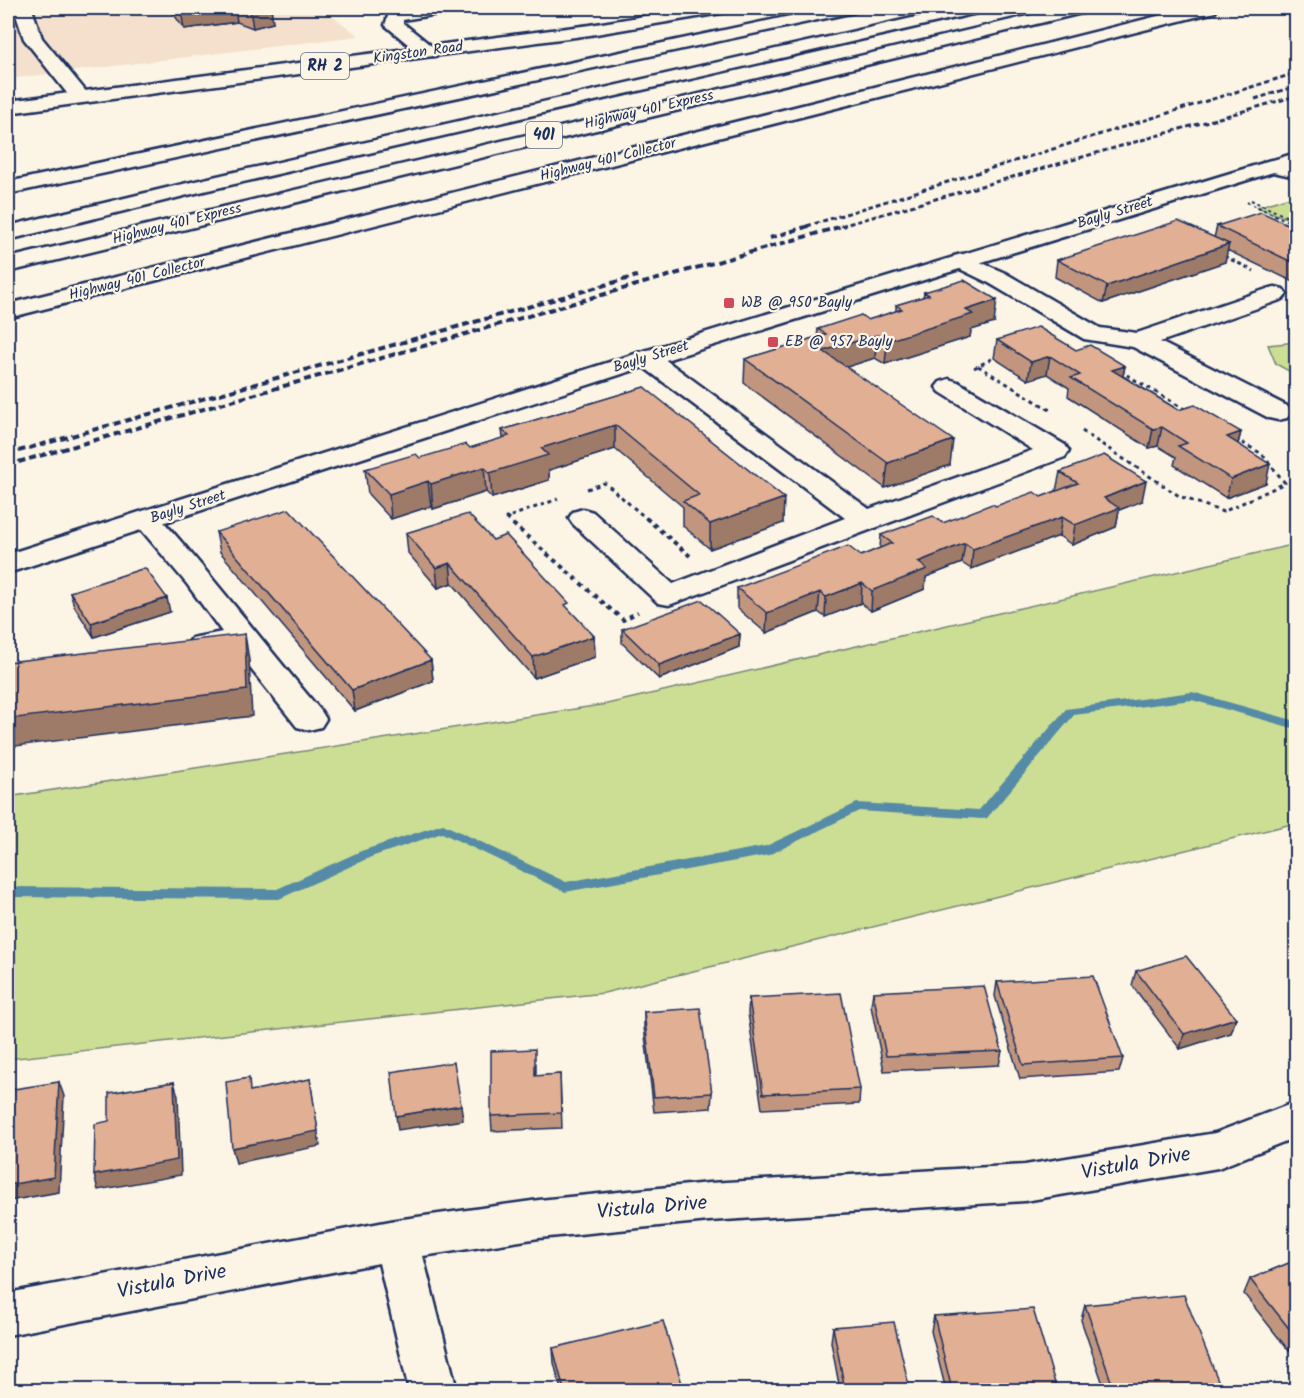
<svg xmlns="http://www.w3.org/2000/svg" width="1304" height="1398" font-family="Kalam,sans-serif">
	<rect width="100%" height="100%" fill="#fcf5e5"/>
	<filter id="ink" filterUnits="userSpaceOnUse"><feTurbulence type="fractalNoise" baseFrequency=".0167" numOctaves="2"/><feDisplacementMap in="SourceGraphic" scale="12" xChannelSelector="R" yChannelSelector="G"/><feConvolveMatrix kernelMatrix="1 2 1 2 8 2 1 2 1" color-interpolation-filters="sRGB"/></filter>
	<g filter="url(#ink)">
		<!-- built -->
		<path fill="#f4e0cc" d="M8,8H322L359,36L8,79Z"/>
		<!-- green -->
		<path fill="#ccde93" stroke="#748678" stroke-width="1.5" d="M1296,195V222L1257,207Z
			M1296,342V375L1276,364L1268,345Z
			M1296,544V823L604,993L8,1059V797L607,704Z"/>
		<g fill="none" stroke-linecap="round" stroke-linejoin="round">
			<!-- stream -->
			<path fill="#548ba6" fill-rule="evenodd" d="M1192,692L1296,721V729L1192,700L1074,715L987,818L982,819L859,811L769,855L565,892L442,833L371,857L279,899L8,897V887L277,889L361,851L443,824L566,882L766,846L857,803L979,810L1066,709Z"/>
			<!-- minor casing -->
			<g stroke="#1b2f5e" stroke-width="5">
				<path id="minor" d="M18,8H35L33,12L42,38L88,94L91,98L88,102H74L24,39L15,12Z
					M406,8H453L450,12L444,13L403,20V23L434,48L437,52L434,56H422L385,25L389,13Z
					M1271,160L1296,165V177L1264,170L1261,166L1264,162Z
					M962,254L1005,273L1100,328L1137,333L1267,289L1275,287L1283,289L1287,294L1283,299L1160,342L1287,406L1291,412L1287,418L1278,420L1269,418L1133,347L1084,339L989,283L954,266L950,261L954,256Z
					M647,350L656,353L869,509L1033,450L940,392L936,387L940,382L949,379L958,382L1065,445L1069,451L1065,457L669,605L658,603L573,524L569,518L573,512L583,509L593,512L673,584L845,518L638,363L634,358L638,353Z
					M147,511L157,514C214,578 266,646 321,711L326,719L321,727L309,730L297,727L235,649L203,655L192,652L187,645L192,638L222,632L187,584L133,520L137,514Z
					M1296,1102V1137L1218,1168L1025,1201L709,1221L539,1238L423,1256L457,1390H409L379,1263L8,1335V1293L396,1220L539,1200L709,1183L1025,1165L1215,1133Z"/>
			</g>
			<!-- major casing -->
			<g stroke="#1b2f5e" stroke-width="5">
				<path id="major" d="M693,8H730L727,12L721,13L590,35L8,113V101L590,25Z
					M1296,153V165L656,363L8,573V554L638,353Z"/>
			</g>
			<!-- highway casing -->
			<g stroke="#1b2f5e" stroke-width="5">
				<path id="highway" d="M828,8H859L856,12L850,13L8,194V182Z
					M956,8H986L983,12L977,13L204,191L8,240V226L204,179Z
					M1062,8H1091L1088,12L1082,13L8,272V258Z
					M1190,8H1218L1215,12L8,318V304Z"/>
			</g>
			<!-- path-far2 -->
			<path stroke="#1b2f5e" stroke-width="2" stroke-dasharray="3 3" stroke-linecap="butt" d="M1251,200L1296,221
				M1247,202L1296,225"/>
			<!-- path-far1 -->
			<path stroke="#1b2f5e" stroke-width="3" stroke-dasharray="4 4" stroke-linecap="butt" d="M1224,256L1254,271
				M978,366L1050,410
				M974,368L999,355
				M1120,371L1186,410
				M1082,431L1179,496L1223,512L1285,483L1262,454L1234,438
				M587,489L605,483L648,520
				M508,520L506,518L558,499"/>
			<!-- path -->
			<path stroke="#1b2f5e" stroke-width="4" stroke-dasharray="4.5 4.5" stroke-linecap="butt" d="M506,518L623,620L638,612
				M646,518L690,556"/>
			<!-- minor -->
			<use href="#minor" fill="#fcf5e5" fill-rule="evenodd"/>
			<!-- major -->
			<use href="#major" fill="#fcf5e5" fill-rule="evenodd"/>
			<!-- highway -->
			<use href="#highway" fill="#fcf5e5" fill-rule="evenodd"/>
			<!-- rail-far1 -->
			<path stroke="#1b2f5e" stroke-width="3" stroke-dasharray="5 3" stroke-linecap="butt" d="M1255,99L1296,86
				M807,226L1296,73
				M841,226L1296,96"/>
			<!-- rail -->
			<path stroke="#1b2f5e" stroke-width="4" stroke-dasharray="7 4" stroke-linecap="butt" d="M770,238L812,225
				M8,454L637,276
				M8,465L846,225"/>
		</g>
		<!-- wall -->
		<path fill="#c2967e" stroke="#1b2f5e" stroke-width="1.5" d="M172,8H271L273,23L253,28L237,22L184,29L173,13Z
			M1217,226L1296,228V283L1227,250L1225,262L1103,303L1055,277L1057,260L1214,238Z
			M924,292L994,323L971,330L970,337L885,364L875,358L846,367L950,465L885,488L744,383L745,359L817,337L818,329L868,320L896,311V305L923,297Z
			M997,340L1076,350L1125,366L1123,376L1178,410L1241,432L1238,444L1266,483L1226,498L1174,465L1176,457L1158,446L1149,448L1068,396L1069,388L1047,374L1028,380L994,358Z
			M644,387L783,523L710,549L683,526V507L615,449L549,470V480L492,498L486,492L433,509L431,506L391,519L368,494L365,469L470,448L503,438L502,430Z
			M1060,472L1142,501L1119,510L1116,527L1072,545L1059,536L971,569L962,563L926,577L925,589L871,611L861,603L825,617L818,612L766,633L737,608V588L861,556L880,548L881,535L943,523L996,506L1041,497L1056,491Z
			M216,532L431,660L433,681L355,711L220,552Z
			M406,533L493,540L569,610L594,636L595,657L534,678L452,583L438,588L408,553Z
			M70,592L170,612L94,637L74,606Z
			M622,629L740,634L739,647L659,679L622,643Z
			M1136,971L1236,1018L1231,1033L1180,1049L1132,985Z
			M997,982L1123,1058L1119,1072L1020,1079L995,996Z
			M873,992L1002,1051L999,1065L884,1071L871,1006Z
			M749,998L860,1089L859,1104L762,1109L748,1013Z
			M644,1012L712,1093L711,1108L654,1112L644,1027Z
			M536,1064V1076L560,1074L562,1128L492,1131L491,1116Z
			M1296,1260V1347L1289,1351L1244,1294L1250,1279Z
			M1085,1305L1222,1390H1105L1081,1320Z
			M934,1316L1057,1390H946L931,1331Z
			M833,1327L910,1390H840L831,1342Z
			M553,1348L684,1390H561L554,1363Z"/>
		<!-- shaded-wall -->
		<path fill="#9e7a67" stroke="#1b2f5e" stroke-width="1.5" d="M204,8H235L237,22L184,29L181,11Z
			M259,8H271L273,23L253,28L250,10Z
			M1229,244L1225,262L1103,303L1107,286Z
			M997,300L994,323L971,330L970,337L885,364L887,341L966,310Z
			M877,335L875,358L822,375L823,351Z
			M1050,356L1047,374L1028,380L1031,362Z
			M1125,366L1121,385L1112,370Z
			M615,425V449L549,470V480L492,498L490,473L541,448Z
			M1162,427L1158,446L1149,448L1153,429Z
			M1241,432L1236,451L1227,437Z
			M953,440L950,465L885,488L888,463Z
			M1270,464L1266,483L1226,498L1231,479Z
			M484,467L486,492L433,509L431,484Z
			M428,481L431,506L391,519L389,494Z
			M1146,481L1142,501L1119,510L1116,527L1072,545L1075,525L1104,498Z
			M784,498L783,523L710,549V524Z
			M1062,517L1059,536L971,569L973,549Z
			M965,543L962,563L926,577L925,589L871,611L872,591L918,562Z
			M450,563L452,583L438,588L436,568Z
			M862,583L861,603L825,617L826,597Z
			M820,592L818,612L766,633L767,613Z
			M167,598L170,612L94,637L91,623Z
			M245,634L249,660L252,716L8,747V719Z
			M740,634L739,647L659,679V665Z
			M594,636L595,657L534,678L533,657Z
			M431,660L433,681L355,711L352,690Z
			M1236,1018L1231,1033L1180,1049L1184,1034Z
			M310,1079L320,1146L236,1163L232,1148Z
			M59,1082L64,1096L59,1192L8,1201V1185Z
			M174,1082L178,1096L181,1175L98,1190L94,1175Z
			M461,1105L463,1120L398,1130L396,1116Z
			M1296,1335V1347L1289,1351L1295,1336Z"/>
		<!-- building -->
		<path fill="#e1af93" stroke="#1b2f5e" stroke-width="1.5" d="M179,8H204L181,11Z
			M244,8H259L250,10Z
			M1261,212L1296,228V264L1217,226Z
			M1178,221L1229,244L1107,286L1057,260Z
			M964,280L997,300L966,310L973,314L887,341L877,335L823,351L953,440L888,463L745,359L826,334L818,329L861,315L868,320L902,309L896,305L929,295L924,292Z
			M1038,327L1076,350L1090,345L1125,366L1112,370L1178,410L1195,405L1241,432L1227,437L1270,464L1231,479L1178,446L1187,443L1162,427L1153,429L1071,378L1080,375L1050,356L1031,362L997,340Z
			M644,387L784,498L710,524L683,501L699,495L615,425L541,448L548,455L490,473L484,467L431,484L428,481L389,494L365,469L416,454L420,458L466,444L470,448L509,436L502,430Z
			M1104,455L1146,481L1104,498L1119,508L1075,525L1062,517L973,549L965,543L918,562L927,569L872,591L862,583L826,597L820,592L767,613L737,588L848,546L861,556L892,543L881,535L933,516L943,523L992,504L996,506L1034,492L1041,497L1078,483L1060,472Z
			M289,509L431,660L352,690L216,532Z
			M468,514L493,540L506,535L569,603L565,605L594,636L533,657L450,563L436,568L406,533Z
			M145,568L167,598L91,623L70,592Z
			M702,600L740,634L659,665L622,629Z
			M245,634L247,690L8,719V662Z
			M1186,956L1236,1018L1184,1034L1136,971Z
			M1093,976L1123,1058L1023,1065L997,982Z
			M984,986L1002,1051L886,1056L873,992Z
			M841,993L860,1089L763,1094L749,998Z
			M700,1008L712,1093L654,1097L644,1012Z
			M535,1049V1076L560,1074L561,1113L491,1116V1051Z
			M454,1062L461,1105L396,1116L391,1072Z
			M249,1078L250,1091L310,1079L318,1131L232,1148L226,1082Z
			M59,1082L54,1177L8,1185V1090Z
			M174,1082L177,1160L94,1175L95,1124L109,1121V1093Z
			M1296,1260V1335L1295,1336L1250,1279Z
			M1184,1295L1222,1390H1114L1085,1305Z
			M1033,1309L1057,1390H952L934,1316Z
			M663,1321L684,1390H564L553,1348Z
			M894,1322L910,1390H845L833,1327Z"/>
	</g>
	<!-- markers -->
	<g fill="#d1495b" stroke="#fcf5e5" stroke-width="2">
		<rect x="723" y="297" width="12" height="12" rx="3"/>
		<rect x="767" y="336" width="12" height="12" rx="3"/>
	</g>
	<g text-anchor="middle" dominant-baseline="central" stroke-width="4.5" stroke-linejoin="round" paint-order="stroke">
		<!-- far-street labels -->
		<g font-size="15" fill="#1b2f5e" stroke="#fcf5e5">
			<text transform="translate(418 53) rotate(-8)">Kingston Road</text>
			<text transform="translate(649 110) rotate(-13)">Highway 401 Express</text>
			<text transform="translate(608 160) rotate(-14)">Highway 401 Collector</text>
			<text transform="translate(1115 213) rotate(-17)">Bayly Street</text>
			<text transform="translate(177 224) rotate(-14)">Highway 401 Express</text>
			<text transform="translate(137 279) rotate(-14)">Highway 401 Collector</text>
			<text transform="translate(651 357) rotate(-17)">Bayly Street</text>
			<text transform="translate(188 507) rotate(-18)">Bayly Street</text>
		</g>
		<!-- far-poi labels -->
		<g font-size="15" fill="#1b2f5e" stroke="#fcf5e5" text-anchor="start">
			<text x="741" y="303">WB @ 950 Bayly</text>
			<text x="785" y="342">EB @ 957 Bayly</text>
		</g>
		<!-- shield labels -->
		<g fill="#fcf5e5" stroke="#5e6a86" stroke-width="1.5">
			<rect x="301" y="53" width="48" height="26" rx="4.5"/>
			<rect x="526" y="122" width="36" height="26" rx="4.5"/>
		</g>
		<g font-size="16" font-weight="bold" fill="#1b2f5e">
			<text x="325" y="66">RH 2</text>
			<text x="544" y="135">401</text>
		</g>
		<!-- near-street labels -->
		<g font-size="21" fill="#1b2f5e" stroke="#fcf5e5">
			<text transform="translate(1136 1164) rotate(-10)">Vistula Drive</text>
			<text transform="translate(652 1208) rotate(-5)">Vistula Drive</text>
			<text transform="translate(172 1282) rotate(-11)">Vistula Drive</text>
		</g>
	</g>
	<!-- margin -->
	<rect width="1304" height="1398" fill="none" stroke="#fcf5e5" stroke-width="30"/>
	<rect x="15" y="15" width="1274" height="1368" fill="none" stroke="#1b2f5e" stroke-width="2" filter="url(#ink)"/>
</svg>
